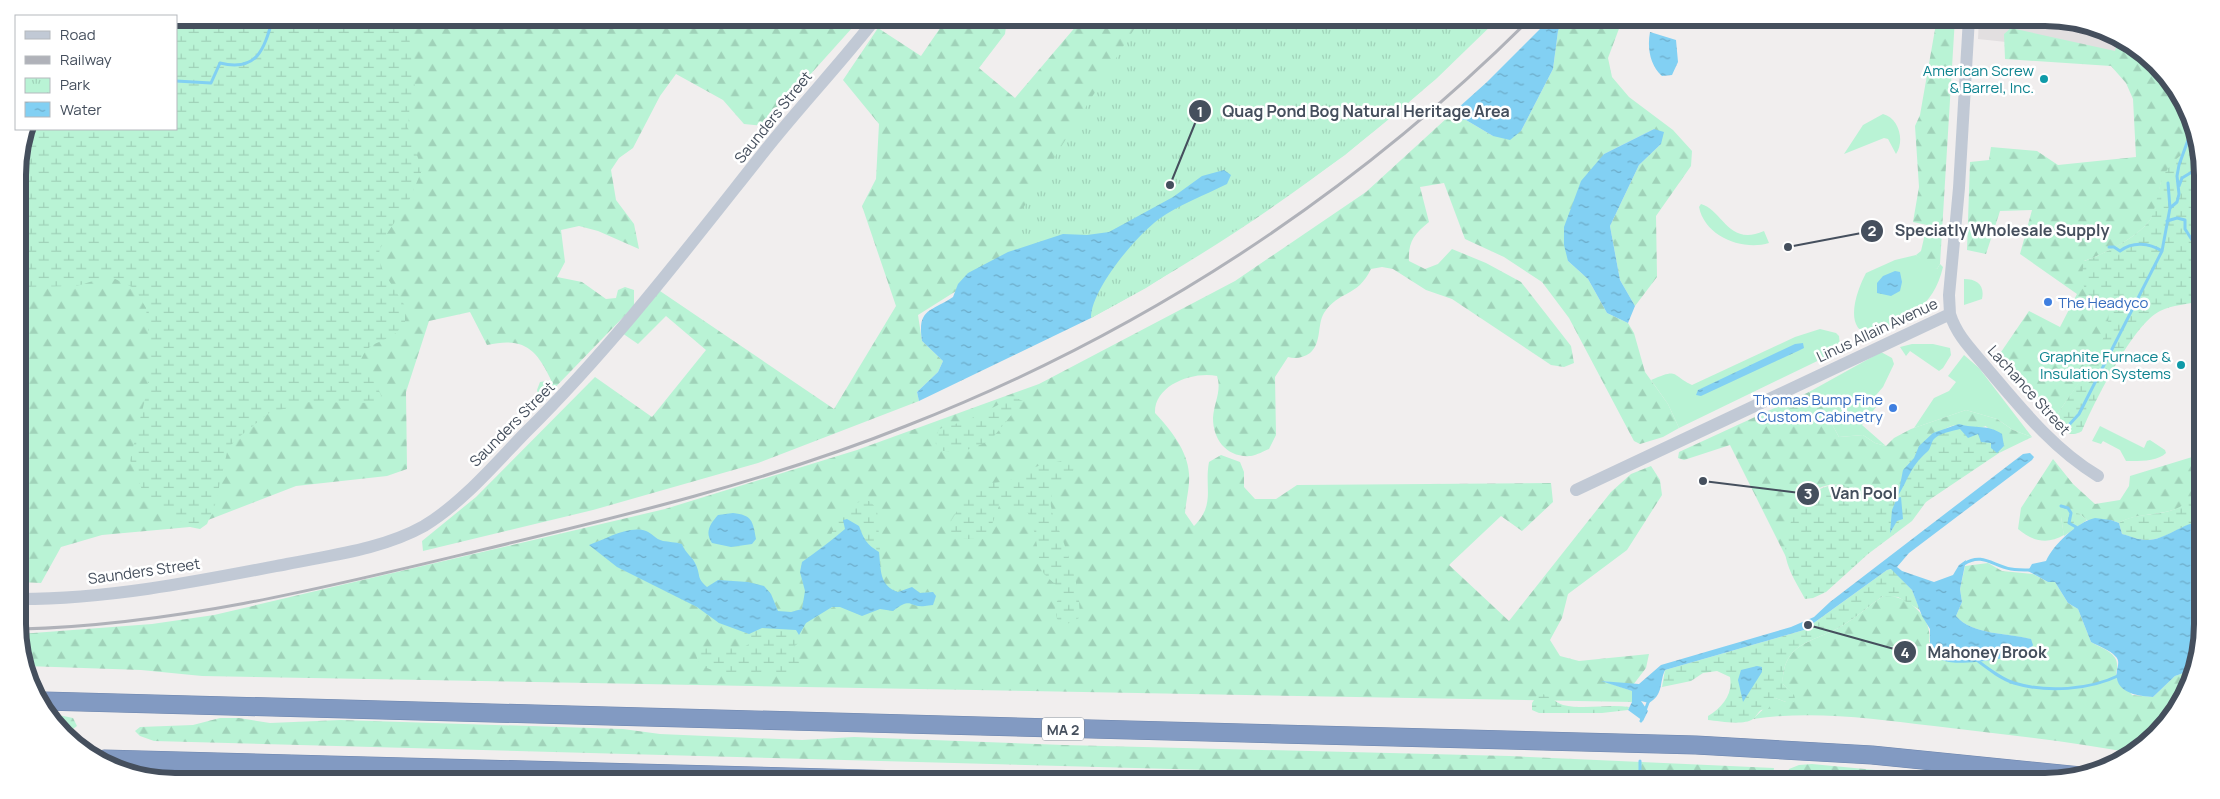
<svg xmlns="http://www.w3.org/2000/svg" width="2220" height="799" font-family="Manrope,sans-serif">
	<defs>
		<pattern id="forest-firs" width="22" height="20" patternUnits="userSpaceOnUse" patternTransform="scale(1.25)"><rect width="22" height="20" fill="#b9f3d5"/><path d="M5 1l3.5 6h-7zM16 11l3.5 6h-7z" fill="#a0d2b9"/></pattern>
		<pattern id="wetland-marsh" width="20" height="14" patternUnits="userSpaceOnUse" patternTransform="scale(1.25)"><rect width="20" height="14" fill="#b9f3d5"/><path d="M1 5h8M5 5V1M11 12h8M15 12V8" fill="none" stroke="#a0d2b9"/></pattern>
		<pattern id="park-tufts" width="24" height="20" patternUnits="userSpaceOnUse" patternTransform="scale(1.25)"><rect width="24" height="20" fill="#b9f3d5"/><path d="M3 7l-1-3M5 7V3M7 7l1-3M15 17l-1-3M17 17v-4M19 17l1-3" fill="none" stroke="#a0d2b9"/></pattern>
		<pattern id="water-ripples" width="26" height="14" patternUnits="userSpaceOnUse" patternTransform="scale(1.25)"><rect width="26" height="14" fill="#82d0f3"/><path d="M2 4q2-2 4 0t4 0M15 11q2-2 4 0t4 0" fill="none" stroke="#6cabc8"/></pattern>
	</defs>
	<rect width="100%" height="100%" fill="#f1eeee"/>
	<!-- education -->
	<path fill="#e2dfe0" d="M1979,18H2044L2095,26L2140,56L1978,39Z"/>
	<!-- grass -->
	<path fill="#b9f3d5" d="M1883,114C1899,118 1905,141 1896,154L1888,139L1884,138L1844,154L1863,125Z
		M1701,204C1723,210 1728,247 1764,231L1769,243C1743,251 1705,237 1699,207Z
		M1916,255L1937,269L1940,264L1943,267C1933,309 1907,318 1871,335C1842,330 1857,290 1866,273L1895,260Z
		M1964,279C1977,279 1985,285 1982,299L1964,305Z
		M1820,329L1836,333L1839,336L1840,346L1836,352L1679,428L1668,404L1651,380C1679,368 1670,374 1692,385L1795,337Z
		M1912,344H1933L1950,348L1951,355L1943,368L1939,371L1910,351L1906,356L1900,347Z
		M1881,352L1892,358L1894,364L1883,387L1870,402L1876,407L1862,425L1886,446L1875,443L1863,435L1839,437L1823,408L1809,392Z
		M1964,355L1979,368L2032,437L2013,430L1997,419L1966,410L1914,428L1934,398L1949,391L1956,382L1948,376Z
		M2100,426L2144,448L2147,441L2150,440L2165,450L2166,453C2157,462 2138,461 2126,461L2120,450L2103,441L2101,444L2092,441Z"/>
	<!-- forest -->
	<path fill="url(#forest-firs)" d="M176,18H861L764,126L744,124L723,100L676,74L660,96L633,148L619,158L611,170L616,200L634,224L639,249L598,231L579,226L561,230L565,262L557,277L582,282L606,299L616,298L618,290L625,287L634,290V306L540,403L537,390L540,382L551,380C536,348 523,337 487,345L470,312L429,321L406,392L407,469L387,476L296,486L190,527L102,535L61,547L41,583L20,582L18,165L28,129H176Z
		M947,18H1007L1005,34L979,68L1015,98L1083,18H1490C1472,38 1455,62 1434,80C1331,173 1213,252 1091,318V308L1226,121L918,315L922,341L943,361L938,372L917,392L919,401L758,463L593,510L423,551L422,541L476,497L595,377L652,417L706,350L666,316L638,344L622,333L660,291L834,409L896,306L862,206L876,179L879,124L843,80L878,28L921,56Z
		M1564,18H1623L1608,58L1612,77L1629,97L1673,130L1692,151L1691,166L1656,216L1657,277L1635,306L1620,280L1610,226L1639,165L1661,144L1654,129L1604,154L1568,261L1588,279L1607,313L1628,323L1634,333L1645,372L1668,404L1679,428L1663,437L1640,444L1634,441L1569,318L1542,282L1504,257L1465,239L1444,183L1420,187L1429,222C1414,234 1408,242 1409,261L1425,269L1438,264L1452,249L1486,263L1521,282L1571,346L1574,363L1564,367L1551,365L1452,299L1426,290L1393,269L1382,267L1371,269C1357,298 1339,290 1324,313C1317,324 1322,343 1310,353C1303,358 1295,359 1288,357L1275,377L1276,435L1269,449C1264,451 1257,455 1251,456C1227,458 1213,440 1213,418C1214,402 1222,391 1217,376C1193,371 1154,385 1155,413C1170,429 1188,451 1189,474C1190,486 1186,501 1185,513L1194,526C1216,504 1204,488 1209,462L1221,455L1240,462L1244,472V487L1255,499H1276L1297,485L1551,483L1553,502L1522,531L1501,516L1449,565L1509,621L1611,492L1631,474L1651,466L1660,480L1662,495L1627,550L1568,594L1562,618L1550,640L1560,656L1579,661L1649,654L1646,668L1633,685L1603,681L1632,691V702L202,676L141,670L26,666L20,654V634L152,624L214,615L665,509L857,450L1039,384L1235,281L1366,192L1448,117L1466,120L1493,136L1521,131L1553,69L1558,31Z
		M1937,18H1955L1940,264L1937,269L1931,267L1916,255L1921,251L1927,225L1913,222L1919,187L1915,126L1920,115Z
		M2011,28L2115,51L2118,41L2163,72L2190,115L2201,155V171L2199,159L2161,182C2158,194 2157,210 2150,220C2137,238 2104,254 2084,261L2092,301L2110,312C2108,349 2076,385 2057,415L2055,424L1999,355L2029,311L2060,327L2077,294L2020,254L2032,210L2000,211L1986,254L1967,250L1970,162L1989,160L1991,147L2037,151L2058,165L2136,157L2133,99L2126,83L2111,66L2005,59L2004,34Z
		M1809,392L1823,408L1839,437L1863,435L1875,443L1886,446L1894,438L1911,429L1966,410L1997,419L2013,430L2032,437L1999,453L2004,446L1986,426C1973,431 1962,421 1949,427C1926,437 1918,448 1905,469C1902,473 1904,479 1901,484C1899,488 1893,491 1890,494C1865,493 1838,475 1814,491C1809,495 1805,505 1801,510C1788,532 1787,532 1786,557L1730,445L1684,460L1678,458L1679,452Z
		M2202,454C2202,459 2204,468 2201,473C2199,476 2196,479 2195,483C2194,487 2195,491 2193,495C2182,519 2138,510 2119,523L2111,520H2087L2080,514L2061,517L2064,535C2047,545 2032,541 2018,529L2021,508L2053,459L2073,484L2095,504L2120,500L2129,486L2130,476Z
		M1988,563L2002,571L2033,574L2048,582H2055L2068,603L2078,609L2091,642C2105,650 2122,654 2116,673L2132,695L2153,697L2175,676L2195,669C2191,695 2156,741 2133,753C2067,741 2001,734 1934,726C1874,719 1814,710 1753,719L1775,698L1786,702L1794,696L1783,684C1782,640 1818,642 1845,624C1858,616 1870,605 1883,596C1906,593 1934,618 1929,642L1983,661L2021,655L2030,639C2007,633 1972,635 1956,616L1962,602L1960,589L1965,566Z
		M49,713L73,718L77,726L66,734L57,727Z
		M220,718H239L270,723L341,720L623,729L660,734L802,740L854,737L1064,745L1509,756L1774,768L1772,781C1669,781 1566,776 1463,777L154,741L140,736L135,731L140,727L193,725Z
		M1812,764L1991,781H1787L1785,778L1789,769L1799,765Z"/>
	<!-- wetland -->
	<path fill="url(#wetland-marsh)" d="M176,18H407L415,88L410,102L408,128L422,170L408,203L383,239L378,256L383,271L405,306V324C401,327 398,332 393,335C375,346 366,342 359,366L375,383L381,395L380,403L309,402L269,413L239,437L228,448L215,505L207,524L200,529L190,527L169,514L143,492L130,460L147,391L151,359L146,308L134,288L109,276L77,286L24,287L19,292L18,165L28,129H176Z
		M2195,146L2201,171L2202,301C2188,304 2172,305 2160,311C2133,324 2094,403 2082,431C2071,438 2064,432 2055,424L2057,415C2075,386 2108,347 2109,312C2086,297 2079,289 2084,261C2102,255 2141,236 2151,218C2156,207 2157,196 2160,185C2165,167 2180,154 2195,146Z
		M1014,397L1023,401L990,441L959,453L937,450L935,439L939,429L968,420Z
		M1959,424C1975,429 1988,424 2002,434L2004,446L1999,453L1926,502L1912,521L1868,554L1826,592L1813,598L1805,599C1798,586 1789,572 1786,558C1781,529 1802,488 1834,485C1853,483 1870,493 1890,494L1902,483L1906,467L1919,446L1933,433Z
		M1075,459L1073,472C1063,479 1054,485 1051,498C1049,510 1057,524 1061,535C1070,561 1082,591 1079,618L1065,625L1057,619L1055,605L1060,596L1057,586L1044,574L1040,565L1035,534L1028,513L1009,504L999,506L991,527L983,539H962L945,531L968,493L983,484L1009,481L1021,472L1044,464Z
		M2202,471V521C2182,524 2164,541 2146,540C2138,540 2129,536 2122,534L2119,523C2139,510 2167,519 2187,502C2196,495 2194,481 2202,471Z
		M863,500L869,501L877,508L882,578L886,586L898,592L912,587L920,593L933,592L936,596L933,605C930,605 927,606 925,606C908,608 913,596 893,611L880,609L862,616C855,613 847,608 840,607C832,605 829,611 822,614C808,621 802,624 800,642L792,648L800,664L796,672C777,674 711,678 700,663C696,658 696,654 696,648L744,647L752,642L749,634L719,623L697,607L617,567L589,545C606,539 629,525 646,531C652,533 655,539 663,541C669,542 675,542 682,544C685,553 694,557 696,565C701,576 696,578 707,587L718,580L748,582L764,586L771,594L778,611L791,612L802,609L805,591L800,572L802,562L822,549L828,542L841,511Z
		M2069,511L2080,514L2087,520L2064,536L2061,517L2063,513Z
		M1892,569L1912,590L1920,610L1898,597L1883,596C1870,605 1858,616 1845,624C1818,642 1782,640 1783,684L1795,696L1794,702H1786L1775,698L1768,709L1761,710C1758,712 1756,717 1753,719C1743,726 1719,721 1708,720V716C1723,707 1733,694 1730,677L1717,671L1703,673L1691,681L1662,687L1665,670L1804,630L1887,570Z
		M1538,694C1549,693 1554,702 1563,705C1585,710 1607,704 1629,707L1628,710L1602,713H1539L1532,710V703Z"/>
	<!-- park -->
	<path fill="url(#park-tufts)" d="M1141,18H1499L1436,79L1345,155L1261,214L1146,288L1091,318L1007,234Z"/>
	<!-- water -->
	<path fill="url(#water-ripples)" d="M1551,18H1564L1558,31L1553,69L1521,131L1510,140L1493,136L1466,120L1448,117L1487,82Z
		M1650,32L1676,40L1678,62L1672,75L1662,76C1650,65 1647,48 1650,32Z
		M1654,129L1664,132L1661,144L1639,165L1610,226L1620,280L1635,306L1628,323L1607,313L1588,279L1568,261L1564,245V227L1581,181L1604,154Z
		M1224,170L1231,175L1227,184C1205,195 1178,205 1159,219C1136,236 1091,289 1091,318L919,401L917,392L938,372L943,361L922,341C917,308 931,312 953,297L958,284L968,273L1008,252L1063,234L1087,235L1109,232L1173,197L1202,176Z
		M1895,271L1900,272L1902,282L1900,291L1891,296L1877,293V283L1883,276Z
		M1803,343L1804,348L1798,351L1701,396L1696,395L1698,390L1795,344Z
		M1959,424C1975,429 1988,424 2002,434L2004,446L1997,453L1991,448V443L1981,442L1978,434L1968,438L1960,429C1953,431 1939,433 1934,439C1931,442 1931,449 1927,452C1910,467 1909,478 1898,496L1903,470L1914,458L1919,446L1933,433Z
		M2030,453L2034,457L2032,460L1909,553L1897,567L1902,571L1934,582L1953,575L1959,565L1966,560L1960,589L1962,602L1956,616C1972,635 2008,633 2031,639L2033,645L2030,651C2015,658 1965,665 1949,662C1940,660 1935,657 1930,650V629L1922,616L1912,590L1891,569L1887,570L1804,630L1665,670C1659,683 1664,694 1649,703L1641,701L1648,711L1643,721L1628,710L1632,702V691L1601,681L1639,684L1661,665L1791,627L1814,617L1830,602L2023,454Z
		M1901,497L1903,519L1897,521L1890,533L1892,510L1897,498Z
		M733,513C752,515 753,521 756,539L752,544L731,547L712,543C704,532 711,523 718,515Z
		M2095,518L2111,520L2119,523L2122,534C2130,536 2138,540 2146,540C2164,541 2182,523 2202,521V623L2195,669L2175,676L2153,697C2138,696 2113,693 2117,670C2118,665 2120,660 2115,656C2110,650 2098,646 2091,642L2078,609L2068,603L2055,582H2048L2028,571L2032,564L2046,561C2053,545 2077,522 2095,518Z
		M847,519L859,526C864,539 866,544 879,552C881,569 879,586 898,592L912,587L920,593L933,592L936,596L933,605C930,605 927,606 925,606C908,608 913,596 893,611L880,609L862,616L840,607H832L806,623L799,635L796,630L762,628L749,634L719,623L697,607L617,567L589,545C606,539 629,525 646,531C652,533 655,539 663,541C669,542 675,542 682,544C685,553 693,557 696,565C701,576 696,577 707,587L718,580L748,582L764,586L771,594L778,611L791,612L802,609L805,591L800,572L802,562C817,551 831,541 845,529L843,520Z
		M1757,666L1762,667V672L1743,702L1738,680L1741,670Z"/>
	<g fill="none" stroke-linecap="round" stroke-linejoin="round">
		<!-- stream -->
		<path stroke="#82d0f3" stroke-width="3" d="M176,81L211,83L220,63C258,72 264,49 273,18
			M2168,183L2170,208
			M2179,186L2182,178L2192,172L2201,162
			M2167,221L2177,218L2185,220V229L2194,243L2201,247
			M2109,247H2114L2120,251C2133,241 2149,243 2162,251
			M2068,426L2079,414L2162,251L2170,208L2177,202L2179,194L2177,176L2179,165L2188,140L2195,132
			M2202,489V498
			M2061,506L2068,508L2071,513L2069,523L2076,527L2075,533
			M1964,564C1982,552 1993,566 2011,569C2017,570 2025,570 2032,570
			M1974,658C1986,667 1999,678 2014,683C2047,693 2089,690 2120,675
			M1641,721L1649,700
			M1640,778V761"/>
		<!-- highway casing -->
		<g stroke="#6d85ad" stroke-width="19">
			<path id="highway" d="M44,701L1696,745L1872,755L2081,776
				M104,759L943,781"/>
		</g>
		<!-- minor -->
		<path stroke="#c1c9d5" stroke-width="12" d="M1950,314C1957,336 1972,350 1986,367C2020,407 2053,449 2098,476
			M1576,490L1950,314L1949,295L1959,188L1969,18
			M20,599C110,599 199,581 287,564C332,555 383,549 424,526C462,503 494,465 525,433C614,345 689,246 767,148C802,104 841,63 876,18"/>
		<!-- highway -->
		<use href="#highway" stroke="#829ac2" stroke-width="18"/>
		<!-- rail -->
		<path stroke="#b0b2b9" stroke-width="3" d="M20,629C174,625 324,588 473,552C619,517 766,482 906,426C1141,334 1353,196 1531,18"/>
	</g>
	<!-- markers -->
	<g fill="#0f9aa8" stroke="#fff" stroke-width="2">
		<circle cx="2044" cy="79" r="5"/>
		<circle cx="2181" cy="365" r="5"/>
	</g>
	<g fill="#3f7fe0" stroke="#fff" stroke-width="2">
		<circle cx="2048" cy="302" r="5"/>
		<circle cx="1893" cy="408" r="5"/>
	</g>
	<g text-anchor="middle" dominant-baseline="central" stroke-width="5" stroke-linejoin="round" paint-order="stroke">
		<!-- shield labels -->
		<rect fill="#fff" stroke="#7d848e" stroke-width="1" x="1042" y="717.5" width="42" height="23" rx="4"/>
		<g font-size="14" font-weight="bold" fill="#454f5d">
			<text x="1063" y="729">MA 2</text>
		</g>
		<!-- culture labels -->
		<g font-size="15" fill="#0d838f" stroke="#fff" text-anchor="end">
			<text x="2034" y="70">American Screw<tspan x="2034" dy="17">&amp; Barrel, Inc.</tspan></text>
			<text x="2171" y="356">Graphite Furnace &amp;<tspan x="2171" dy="17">Insulation Systems</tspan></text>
		</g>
		<!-- street labels -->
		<g font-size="15" fill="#454f5d" stroke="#fff">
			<text transform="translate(773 117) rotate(-51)">Saunders Street</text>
			<text transform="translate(1877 330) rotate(-25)">Linus Allain Avenue</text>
			<text transform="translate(2029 390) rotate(48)">Lachance Street</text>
			<text transform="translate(512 424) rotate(-45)">Saunders Street</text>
			<text transform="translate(144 571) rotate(-8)">Saunders Street</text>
		</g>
		<!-- shop labels -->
		<g font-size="15" fill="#366cbe" stroke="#fff" text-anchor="start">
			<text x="2058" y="302">The Headyco</text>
			<text x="1883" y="399" text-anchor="end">Thomas Bump Fine<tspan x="1883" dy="17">Custom Cabinetry</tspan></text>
		</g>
	</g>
	<!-- crop -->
	<path d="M0 0H2220V799H0ZM175 26H2045A149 149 0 0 1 2194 175V624A149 149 0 0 1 2045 773H175A149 149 0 0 1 26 624V175A149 149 0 0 1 175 26Z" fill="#fff" fill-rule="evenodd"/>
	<path fill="none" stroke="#454f5d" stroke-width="6" d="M175 26H2045A149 149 0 0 1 2194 175V624A149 149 0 0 1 2045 773H175A149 149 0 0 1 26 624V175A149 149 0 0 1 175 26Z"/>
	<!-- callouts -->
	<path fill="none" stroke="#454f5d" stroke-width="2" d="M1170 185L1200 111M1788 247L1872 231M1703 481L1808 494M1808 625L1905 652"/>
	<g fill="#454f5d" stroke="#fff" stroke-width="2">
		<circle cx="1170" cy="185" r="5"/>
		<circle cx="1788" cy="247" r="5"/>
		<circle cx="1703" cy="481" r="5"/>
		<circle cx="1808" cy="625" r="5"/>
		<circle cx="1200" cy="111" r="12"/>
		<circle cx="1872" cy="231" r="12"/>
		<circle cx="1808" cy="494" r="12"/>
		<circle cx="1905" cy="652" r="12"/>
	</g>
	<g font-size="15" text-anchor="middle" font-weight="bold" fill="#fff">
		<text x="1200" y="117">1</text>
		<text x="1872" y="236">2</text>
		<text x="1808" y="499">3</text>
		<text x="1905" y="658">4</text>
	</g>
	<g font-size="16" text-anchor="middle" font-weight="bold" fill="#454f5d" stroke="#fff" stroke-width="5" stroke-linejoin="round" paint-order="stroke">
		<text x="1366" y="117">Quag Pond Bog Natural Heritage Area</text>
		<text x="2002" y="236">Speciatly Wholesale Supply</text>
		<text x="1864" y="499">Van Pool</text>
		<text x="1987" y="658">Mahoney Brook</text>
	</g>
	<!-- legend -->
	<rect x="15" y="15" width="162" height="115" fill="#ffffff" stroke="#b5b9be"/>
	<rect x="25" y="31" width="25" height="8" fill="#c1c9d5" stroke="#b5b9be"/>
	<text x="60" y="40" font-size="15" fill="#454f5d">Road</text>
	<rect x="25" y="56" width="25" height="8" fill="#b0b2b9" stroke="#b5b9be"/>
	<text x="60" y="65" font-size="15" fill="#454f5d">Railway</text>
	<rect x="25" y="78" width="25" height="15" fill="url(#park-tufts)" stroke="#b5b9be"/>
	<text x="60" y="90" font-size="15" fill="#454f5d">Park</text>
	<rect x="25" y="102" width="25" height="15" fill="url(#water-ripples)" stroke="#b5b9be"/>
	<text x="60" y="115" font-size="15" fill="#454f5d">Water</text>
</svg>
